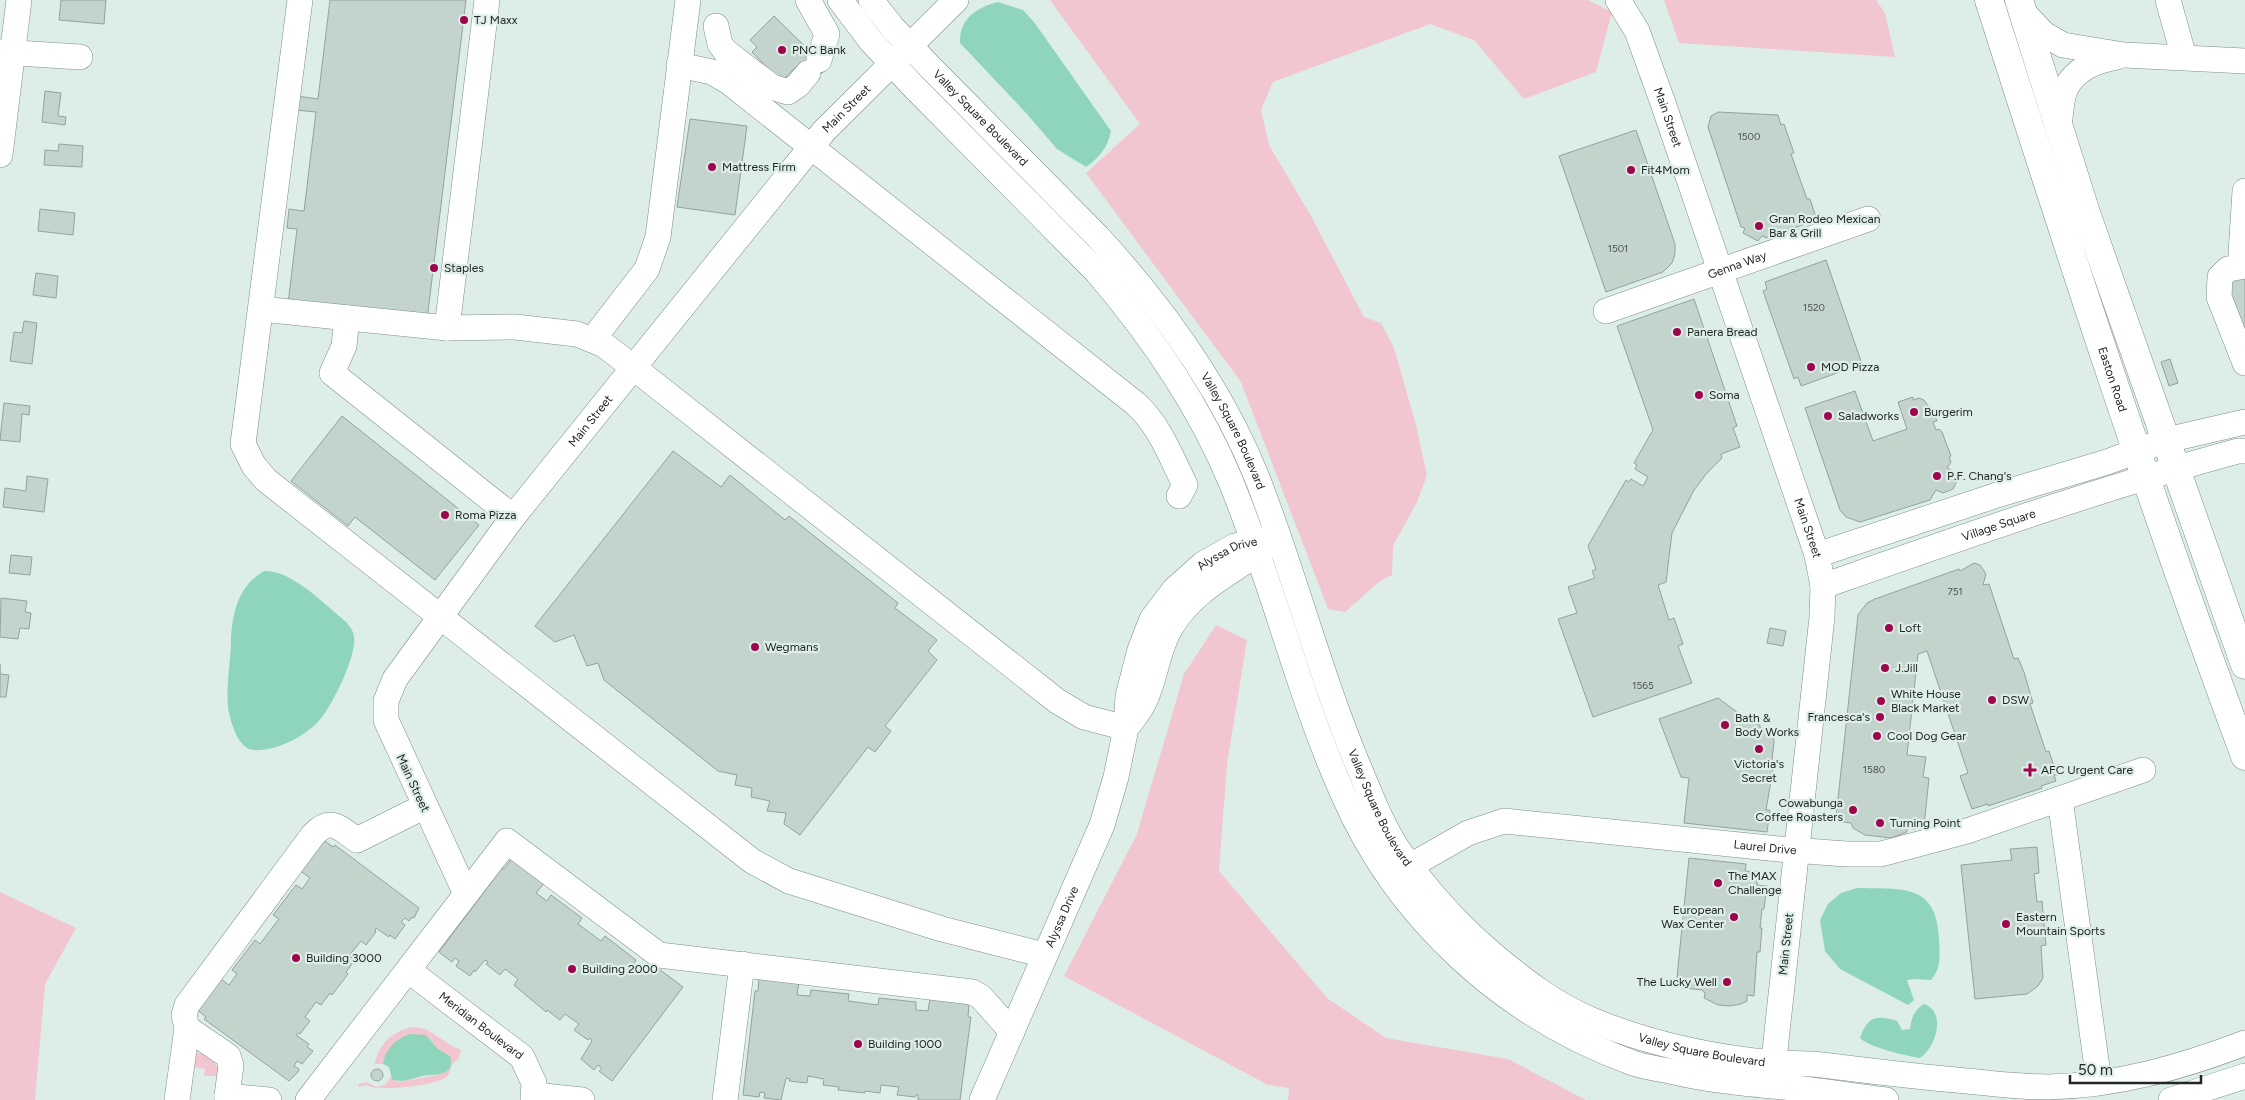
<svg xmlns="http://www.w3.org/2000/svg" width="2245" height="1100" font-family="Figtree,sans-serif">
	<rect width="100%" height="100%" fill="#ddeee8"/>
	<!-- green -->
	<path fill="#f2c6d0" d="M1050,0H1588L1612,12L1596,72L1524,99L1474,40L1430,24L1273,82L1261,110L1269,145L1311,216L1364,317L1381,323L1394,348L1416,425L1427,475L1417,502L1393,546L1392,575L1380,581L1345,612L1328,609L1241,382L1086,173L1140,124Z
		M1664,0H1876L1885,13L1895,57L1679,43Z
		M1216,625L1247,640L1227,764L1219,871L1327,998L1386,1038L1508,1059L1586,1100H1288L1289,1088L1268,1085L1064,976L1137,834L1184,674Z
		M0,892L76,928L45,984L35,1100H0Z
		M413,1027L426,1029L452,1046L461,1050L459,1058C458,1060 455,1061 453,1063C449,1069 451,1076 443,1079C430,1086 378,1092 366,1085L359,1087L358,1084L366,1082L377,1087L386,1084L391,1076L398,1082L442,1074L449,1068L446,1054L438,1049L430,1039L384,1059L383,1064H375C378,1044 394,1030 413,1027Z
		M200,1053C209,1059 222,1064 217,1076H204L205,1069L193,1067L195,1054Z"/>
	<!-- water -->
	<path fill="#8fd5bc" d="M998,2L1023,10L1034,22L1111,131C1108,147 1100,157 1086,167L1057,149L1026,113L960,43C959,19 977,7 998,2Z
		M265,571C292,570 325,605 345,621C350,626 353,630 354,637C357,656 331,709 317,723C304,735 286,746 268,749C262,750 255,751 249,749C237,743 232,725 229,713C225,697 230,663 231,645C231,616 238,584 265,571Z
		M1857,888C1903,889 1937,883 1939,940C1940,955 1941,969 1931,980L1914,979L1907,980L1914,1000L1908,1005L1840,969L1825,951L1820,920L1828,904L1841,893Z
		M1924,1004C1947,1012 1936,1047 1920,1058C1907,1056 1868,1047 1860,1038C1868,1016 1876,1015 1897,1021L1902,1030L1910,1029C1911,1019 1914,1010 1924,1004Z
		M410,1034L426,1035L438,1049L450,1056C456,1077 435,1074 423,1076C412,1078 403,1084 392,1079L389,1067L383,1064C385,1049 397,1038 410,1034Z"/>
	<!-- building -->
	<path fill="#c3d4cd" stroke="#93a29c" d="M61,0H106L104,24L59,20Z
		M330,0H466L427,320L288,304L297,229L287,228L289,209L304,211L316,112L295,110L297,96L318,99Z
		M774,16L827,68L815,80L799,64L781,82L752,52L757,47L750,40Z
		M45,91L61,93L58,116L66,117L65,125L42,122Z
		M1718,112L1778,115L1781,125L1784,124L1794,153L1791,154L1807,199H1810L1817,220L1765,238L1764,236L1761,237L1758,241L1743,233L1745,228L1741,227L1708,127L1711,116Z
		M690,119L747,126L735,215L677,207Z
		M1636,130L1675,244V254L1672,263L1663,272L1606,292L1559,156Z
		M59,144L83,146L82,167L44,165L45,150L58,151Z
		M40,209L75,213L73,235L38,231Z
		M1826,260L1862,364L1801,386L1798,377L1794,379L1763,291L1767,289L1765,282Z
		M36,273L58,276L56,298L33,295Z
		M2245,273V339L2226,279Z
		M1694,299L1737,426L1733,428L1740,447L1721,454L1722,458L1707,473L1694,490L1672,533L1666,582L1658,585L1669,620L1674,618L1683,644L1678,646L1692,683L1593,717L1558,619L1577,613L1568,587L1595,578L1592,571L1596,569L1588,546L1626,480L1629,482L1631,479L1643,486L1648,477L1635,469L1637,465L1634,463L1653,430L1617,326Z
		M24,321L37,323L32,364L10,361L14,332L22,333Z
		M2170,359L2178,383L2169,386L2161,362Z
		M1855,391L1873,441L1907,429L1898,402L1913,397V400L1919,398L1924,400L1929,407H1931L1937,421L1933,422L1936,430L1939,429L1942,432L1951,456L1949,457L1951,462L1947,468L1953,471L1957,481L1953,489L1943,493L1936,490L1930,500L1860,522L1846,517L1840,510L1805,408Z
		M4,403L30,406L29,415L22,414L20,442L0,440Z
		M342,416L479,525L435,580L355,517L348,526L291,481Z
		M673,451L721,487L730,475L785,520L789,516L898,603L895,608L937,640L928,651L937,660L885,726L891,731L875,752L868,747L800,835L784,824L786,813L767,811L770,801L751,797L752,788L735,785L737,775L718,771L604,680L598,663L587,666L574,635L555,642L535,626Z
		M27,476L48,479L44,512L3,507L5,488L26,491Z
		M11,555L32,557L30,575L9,573Z
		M1974,563L1980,565L1986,574L1983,585L1989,584L2014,659L2018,658L2024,672L2033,703L2030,704L2046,752L2049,751L2057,775H2054L2056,781L2041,786L2042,788L1988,806V804L1972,809L1960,776L1968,773L1927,651L1918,654L1907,755L1926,757L1923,777L1929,778L1924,826H1916L1915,829L1907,828V832L1891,838L1865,835L1853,828L1851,823L1843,822V817H1836L1858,615L1867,603L1875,599L1959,569L1960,571Z
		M1,598L27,601L25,612L31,613L29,629L20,628L18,639L0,637Z
		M1770,628L1786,631L1783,646L1767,643Z
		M0,664V674L9,675L6,697H0Z
		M1718,698L1745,718L1760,725V728L1767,729L1773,736L1774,742L1771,769H1773L1766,810H1770L1767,832L1684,823L1689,778L1681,777L1659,719Z
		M322,839L333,847L335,845L419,908L414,918L412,917L409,921L405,918L401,922L405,925L395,939L390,935L389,937L376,928L375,931L376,932L366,945L361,941L349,956L355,960L346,972L348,974L332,995L330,993L321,1005L316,1002L305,1017L310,1021L300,1034L298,1033L296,1035L309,1044L307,1047L313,1051L302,1064L297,1061L294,1066L299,1069L298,1072L289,1081L215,1027L204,1019L206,1017L194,1007L217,976L229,985L237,974L232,970L255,940L260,944L279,919L273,915L296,885L302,889L310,878L299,870Z
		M2037,847L2039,873L2034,874L2037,902L2042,901L2046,945L2041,946L2043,978L2038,986L2027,994L1975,999L1961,865L2012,860L2010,849Z
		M512,858L544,883L536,893L547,901L551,895L582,918L578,924L601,941L605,936L636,960L633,965L643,973L651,963L683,987L612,1081L599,1071L602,1068L598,1065L594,1070L581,1059L592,1041L590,1038L588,1040L574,1030L579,1024L565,1014L560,1020L547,1010L546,1012L514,985L518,979L505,969L500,975L486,964L488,962L485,960L475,972L474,970L470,976L456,966L459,961L455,958L452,962L439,952L502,868L504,869Z
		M1689,858L1746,864L1745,871L1758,872L1757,885L1767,886L1764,909H1762L1760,928H1762L1760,952H1757L1754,996L1747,995V1001L1741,1004L1730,1006L1718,1005L1704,998L1705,993L1702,990L1676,987Z
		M759,978L799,982L797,995L810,996L811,990L849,994L848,1001L878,1005L879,998L916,1002V1010L928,1011L930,998L969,1003L968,1017H971L960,1100H918V1095H916L915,1097L897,1095L899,1087L881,1085L880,1093L865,1091V1093L838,1090L839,1087L823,1085L824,1079L808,1076L807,1083L789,1081L790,1079L786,1078L781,1100L764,1098L765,1093L760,1092L759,1097L743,1095L755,991H758Z
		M371 1075a6 6 0 1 1 12 0a6 6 0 1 1-12 0Z"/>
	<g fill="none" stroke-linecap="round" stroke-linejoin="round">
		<!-- minor casing -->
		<g stroke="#7e8d87" stroke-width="26">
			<g id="minor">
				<path d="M300,0L243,444L254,466L266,480L752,861L789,881L942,929L1044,955"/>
				<path d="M808,0L827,34L819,60"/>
				<path d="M840,0L871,41L914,87L1097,272C1151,335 1199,405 1231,482C1273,584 1298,693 1343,794C1397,919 1505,1017 1633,1063C1645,1067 1657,1069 1670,1071C1712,1081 1750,1084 1793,1088C1824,1091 1855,1096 1886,1100"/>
				<path id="s1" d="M871,0L892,27L930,67L1098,237C1164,309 1222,389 1258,480C1294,573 1319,671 1357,763C1370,793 1381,824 1399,851C1425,888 1457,924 1491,953C1522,979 1555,1005 1592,1020C1649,1044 1712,1057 1773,1063C1790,1064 1806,1063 1822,1065C1870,1071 1919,1077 1967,1081C1994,1084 2021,1087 2048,1087C2116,1086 2182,1067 2245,1043"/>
				<path id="s2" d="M1618,0L1637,31L1663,103L1817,555L1823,586L1822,617L1772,1078"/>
				<path d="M2168,0L2184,57"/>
				<path d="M2024,13L2044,34L2063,45L2124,55L2245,61"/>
				<path d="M716,26L720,44L725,51L772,87L788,92L798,85L808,73"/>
				<path d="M0,52L80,57"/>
				<path d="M679,65L712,72L729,82L1136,404C1160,426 1171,457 1185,485L1179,496"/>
				<path d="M2059,125C2061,114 2061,100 2065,90C2075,68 2096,61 2117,57"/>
				<path d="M0,155L19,0"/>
				<path d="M2241,253L2245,191"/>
				<path d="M2245,266L2228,269L2220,277L2219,297L2245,363"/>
				<path d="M261,309L447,328L515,327L577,334L604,345L634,368L1057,701L1084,717L1126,728"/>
				<path id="s3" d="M1606,311L1868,219"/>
				<path d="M347,318L344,346L332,373L513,517"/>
				<path d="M447,328L487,0"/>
				<path d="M593,339L647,269L658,237L688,0"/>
				<path d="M1817,555L1997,495L2107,462L2167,440L2245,422"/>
				<path id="s4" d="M1823,586C1960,538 2098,489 2238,451H2245"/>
				<path d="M1131,722C1134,717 1139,712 1142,706C1156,682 1156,651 1171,627C1195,587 1236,571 1270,544"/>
				<path d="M2060,799L2099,1082"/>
				<path id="s5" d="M1398,873L1468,833L1504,821L1779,849L1846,854H1881L1967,831L2143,770"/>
				<path id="s6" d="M466,894L386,720V701L395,679L513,517L824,131L956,0"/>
				<path id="s7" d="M408,970L522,1057L534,1083L533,1100"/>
				<path d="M187,1028L228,1056L231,1065L227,1096"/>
				<path d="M534,1095L582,1100"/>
				<path d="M177,1100L187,1028L184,1015L187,1005L313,835C331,816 339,828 357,840L425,806"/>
				<path d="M227,1100V1096L269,1100"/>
				<path d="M308,1100L507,841L659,955L972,992L981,997L1012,1032"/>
				<path d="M725,1100L742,964"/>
				<path id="s8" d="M982,1100L1102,825L1116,777L1126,728L1128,696L1140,650L1152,619L1174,590L1203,564L1235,546L1267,539"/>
				<path d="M2171,1100L2245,1076"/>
			</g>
		</g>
		<!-- highway casing -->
		<g stroke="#7e8d87" stroke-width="29">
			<g id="highway">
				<path id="s9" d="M1989,0C2070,254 2152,506 2245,756"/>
				<path d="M2019,0L2086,213L2245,665"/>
			</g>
		</g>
		<!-- minor -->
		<use href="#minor" stroke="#fff" stroke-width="25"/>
		<!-- highway -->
		<use href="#highway" stroke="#fff" stroke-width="28"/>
	</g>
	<!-- markers -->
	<g fill="#9e054d" stroke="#ddeee8" stroke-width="2">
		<circle cx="464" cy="20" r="5"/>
		<circle cx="782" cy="50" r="5"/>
		<circle cx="712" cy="167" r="5"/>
		<circle cx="1631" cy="170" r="5"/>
		<circle cx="1759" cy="226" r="5"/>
		<circle cx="434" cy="268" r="5"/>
		<circle cx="1677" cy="332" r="5"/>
		<circle cx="1811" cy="367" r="5"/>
		<circle cx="1699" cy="395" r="5"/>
		<circle cx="1914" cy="412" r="5"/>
		<circle cx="1828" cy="416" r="5"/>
		<circle cx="1937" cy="476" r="5"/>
		<circle cx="445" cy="515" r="5"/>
		<circle cx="1889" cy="628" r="5"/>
		<circle cx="755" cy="647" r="5"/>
		<circle cx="1885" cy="668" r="5"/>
		<circle cx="1992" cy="700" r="5"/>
		<circle cx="1881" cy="701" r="5"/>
		<circle cx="1880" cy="717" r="5"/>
		<circle cx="1725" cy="725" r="5"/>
		<circle cx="1877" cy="736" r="5"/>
		<circle cx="1759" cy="749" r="5"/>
		<path d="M2027.5 762.5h5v5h5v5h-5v5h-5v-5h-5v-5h5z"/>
		<circle cx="1853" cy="810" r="5"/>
		<circle cx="1880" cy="823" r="5"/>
		<circle cx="1718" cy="883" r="5"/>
		<circle cx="1734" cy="917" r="5"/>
		<circle cx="2006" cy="924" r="5"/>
		<circle cx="296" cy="958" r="5"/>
		<circle cx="572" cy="969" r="5"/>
		<circle cx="1727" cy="982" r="5"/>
		<circle cx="858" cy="1044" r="5"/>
	</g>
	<g text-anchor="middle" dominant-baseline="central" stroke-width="4.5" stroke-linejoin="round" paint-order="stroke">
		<!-- number labels -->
		<g font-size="10" fill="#4a524e">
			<text x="1749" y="136">1500</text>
			<text x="1618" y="248">1501</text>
			<text x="1814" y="307">1520</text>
			<text x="1955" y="591">751</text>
			<text x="1643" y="685">1565</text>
			<text x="1874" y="769">1580</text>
		</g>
		<!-- poi labels -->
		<g font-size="12" fill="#212724" stroke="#ddeee8" text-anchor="start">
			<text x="474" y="20">TJ Maxx</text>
			<text x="792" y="50">PNC Bank</text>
			<text x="722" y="167">Mattress Firm</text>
			<text x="1641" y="170">Fit4Mom</text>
			<text x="1769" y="219">Gran Rodeo Mexican<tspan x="1769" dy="14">Bar &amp; Grill</tspan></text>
			<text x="444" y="268">Staples</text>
			<text x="1687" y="332">Panera Bread</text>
			<text x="1821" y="367">MOD Pizza</text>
			<text x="1709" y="395">Soma</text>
			<text x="1924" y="412">Burgerim</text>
			<text x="1838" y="416">Saladworks</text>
			<text x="1947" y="476">P.F. Chang's</text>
			<text x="455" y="515">Roma Pizza</text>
			<text x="1899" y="628">Loft</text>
			<text x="765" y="647">Wegmans</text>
			<text x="1895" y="668">J.Jill</text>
			<text x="1891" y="694">White House<tspan x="1891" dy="14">Black Market</tspan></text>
			<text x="2002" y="700">DSW</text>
			<text x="1870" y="717" text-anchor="end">Francesca's</text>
			<text x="1735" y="718">Bath &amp;<tspan x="1735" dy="14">Body Works</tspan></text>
			<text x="1887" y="736">Cool Dog Gear</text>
			<text x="1759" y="764" text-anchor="middle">Victoria's<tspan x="1759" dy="14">Secret</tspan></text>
			<text x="2041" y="770">AFC Urgent Care</text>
			<text x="1843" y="803" text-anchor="end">Cowabunga<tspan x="1843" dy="14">Coffee Roasters</tspan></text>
			<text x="1890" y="823">Turning Point</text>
			<text x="1728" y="876">The MAX<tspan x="1728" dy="14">Challenge</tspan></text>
			<text x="1724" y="910" text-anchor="end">European<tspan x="1724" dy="14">Wax Center</tspan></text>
			<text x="2016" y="917">Eastern<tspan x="2016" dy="14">Mountain Sports</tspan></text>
			<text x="306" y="958">Building 3000</text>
			<text x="582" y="969">Building 2000</text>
			<text x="1717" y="982" text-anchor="end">The Lucky Well</text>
			<text x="868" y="1044">Building 1000</text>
		</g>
		<!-- street labels -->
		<g font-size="12" fill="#212724" stroke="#ddeee8">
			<text stroke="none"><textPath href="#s6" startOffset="962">Main Street</textPath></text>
			<text stroke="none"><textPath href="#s2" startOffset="128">Main Street</textPath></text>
			<text stroke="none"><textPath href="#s1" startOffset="161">Valley Square Boulevard</textPath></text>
			<text stroke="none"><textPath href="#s3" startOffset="139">Genna Way</textPath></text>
			<text stroke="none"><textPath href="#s9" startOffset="399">Easton Road</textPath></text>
			<text stroke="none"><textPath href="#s6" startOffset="558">Main Street</textPath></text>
			<text stroke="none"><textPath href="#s1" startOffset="566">Valley Square Boulevard</textPath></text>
			<text stroke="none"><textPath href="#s4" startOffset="186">Village Square</textPath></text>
			<text stroke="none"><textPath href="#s2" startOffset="562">Main Street</textPath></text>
			<text stroke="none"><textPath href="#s8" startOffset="615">Alyssa Drive</textPath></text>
			<text transform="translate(413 783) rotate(65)">Main Street</text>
			<text stroke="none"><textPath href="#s1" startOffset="971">Valley Square Boulevard</textPath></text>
			<text stroke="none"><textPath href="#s5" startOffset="381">Laurel Drive</textPath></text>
			<text stroke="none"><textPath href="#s8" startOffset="200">Alyssa Drive</textPath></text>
			<text transform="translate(1786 944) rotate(-84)">Main Street</text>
			<text stroke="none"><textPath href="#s7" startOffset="92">Meridian Boulevard</textPath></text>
			<text stroke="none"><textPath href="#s1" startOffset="1392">Valley Square Boulevard</textPath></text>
		</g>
	</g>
	<!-- scale -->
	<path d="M2070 1075v8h131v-8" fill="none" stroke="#212724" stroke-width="2.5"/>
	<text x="2078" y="1075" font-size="15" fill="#212724" stroke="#ddeee8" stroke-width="4" paint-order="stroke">50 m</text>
</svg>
